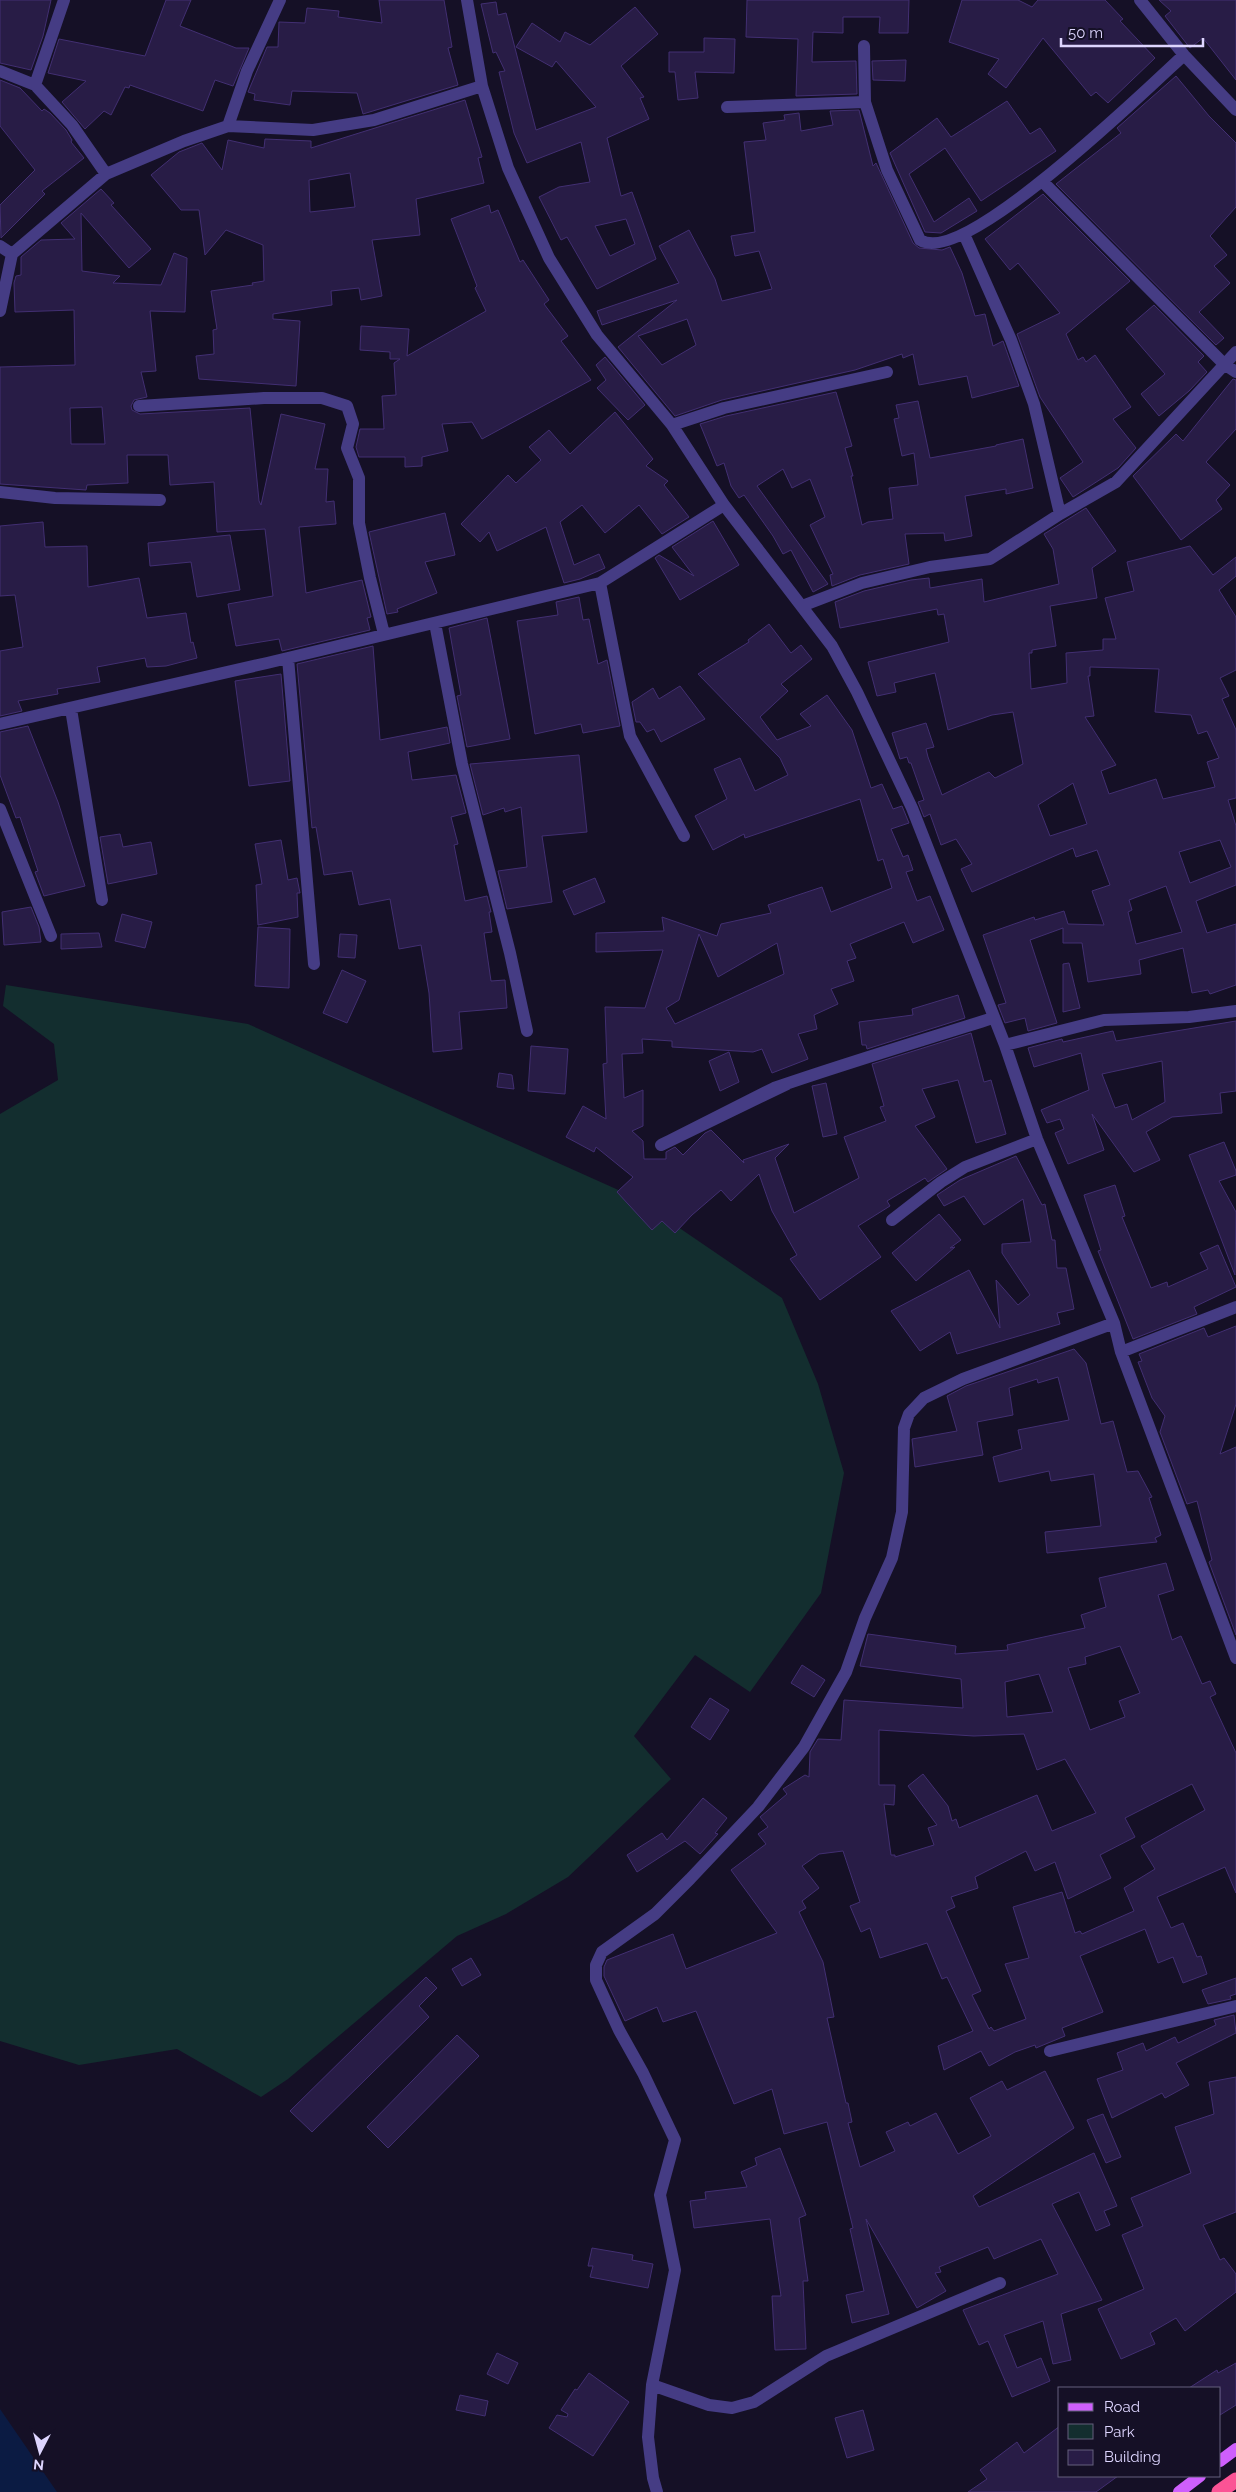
<svg xmlns="http://www.w3.org/2000/svg" width="1236" height="2492" font-family="Raleway,sans-serif">
	<rect width="100%" height="100%" fill="#151026"/>
	<!-- green -->
	<path fill="#132e2f" d="M6,985L248,1024L634,1197L782,1298L818,1384L844,1473L821,1593L750,1692L695,1655L634,1736L671,1779L568,1877L506,1914L457,1936L288,2079L261,2097L177,2049L79,2065L0,2041V1114L58,1080L54,1044L3,1006Z"/>
	<!-- water -->
	<path fill="#0b1b43" d="M0,2409L57,2492H0Z"/>
	<!-- building -->
	<path fill="#281c46" stroke="#422f72" fill-rule="evenodd" d="M0,0H51L43,36L31,70L0,63Z
		M166,0H191L180,26L236,48H249L233,86L215,80L203,111L130,85L129,88L125,87L111,115L104,111L85,129L62,102L86,81L48,73L59,39L145,56Z
		M379,0H444L452,47L448,48L458,85L363,114L357,93L292,91L290,105L254,100L255,94L248,92L267,47H278L279,22L305,23L307,8L339,11L338,17L382,23Z
		M747,0H909L908,33H879L880,17H843V33L813,32L812,62L856,61L857,94L796,96L798,39L746,37Z
		M962,0H1018L1032,7L1038,0H1105L1123,19L1120,21L1155,58L1108,103L1096,92L1091,96L1043,38L1006,88L988,74L999,59L949,42Z
		M1159,0H1236V80L1203,38L1190,48L1165,16L1171,11Z
		M496,2L498,15L506,13L536,130L596,107L556,61L552,67L516,47L532,23L560,42L565,32L590,45L635,7L658,34L621,66L644,97L640,98L649,119L607,138L621,196L632,192L656,259L597,289L567,237L561,240L539,197L559,187L590,182L581,142L527,163L514,133L499,72L505,71L496,52L493,53L481,4ZM626,219L635,244L610,256L595,226Z
		M704,38L735,39L734,73L695,72L698,98L678,100L675,72H669V52H704Z
		M906,60L905,81L873,80L872,61Z
		M1176,76L1209,116L1236,143V207L1210,236L1227,255L1214,266L1230,283L1199,312L1224,338L1216,345L1056,184L1121,133L1117,128Z
		M0,80L20,88L42,111L44,109L50,113L66,130L72,140L71,142L84,158L42,191L45,194L1,238L0,205L35,170L0,126Z
		M465,100L482,157L478,158L484,183L416,199L420,235L372,240L382,296L361,300L359,288L331,291L332,305L273,314V319L300,321L296,386L199,379L196,356L214,354L213,330L217,329L211,291L253,285L252,283L264,281L263,245L226,230L205,255L199,210H181L151,175L179,152L202,143L222,170L228,140L264,148L265,139L311,141V148ZM350,173L355,207L310,212L309,180Z
		M1007,101L1030,134L1040,128L1056,151L981,201L945,148L909,174L934,222L969,198L977,211L941,233L925,232L890,153L937,118L951,137Z
		M859,110L873,166L876,163L913,243L919,248L942,250L950,247L962,273L975,316L985,314L993,346L1003,341L1019,386L972,398L967,376L919,385L913,354L903,358L902,354L855,370L722,400L675,416L618,347L677,300L602,325L597,311L679,283L659,246L689,230L715,279L722,301L772,289L759,251L735,256L731,236L755,232L744,142L766,140L763,123L785,120L784,115L799,113L801,131L833,125L830,111ZM687,319L696,345L662,365L638,336Z
		M101,189L114,203L111,205L151,249L129,268L81,213L82,271L120,276L113,283L161,285L174,253L187,258L185,312L150,311L156,371L141,372L147,397L134,400L131,406L132,410L140,414L250,408L259,501L261,505L281,414L325,424L315,469H328L326,502L334,501L336,524L299,527L306,593L362,580L371,617L367,618L370,630L282,651L279,639L236,646L228,604L273,596L265,529L217,532L214,482L170,485L168,455H127L128,483L87,485L86,490L0,484V367L75,365L74,310L15,312L14,283L16,276L21,275V257L41,240L75,239L61,223ZM102,407L105,444H71L70,408Z
		M1043,194L1130,281L1066,334L1078,360L1083,357L1086,362L1095,355L1131,407L1113,419L1136,448L1118,468L1073,497L1060,478L1083,462L1040,397L1017,334L1060,313L1018,263L1010,270L985,239Z
		M489,205L491,213L498,210L520,262L523,260L549,300L544,304L568,336L561,341L591,380L482,439L472,422L442,424L448,451L422,457V466L405,467V457H359L356,447L360,429H384L382,396L396,395L394,363L400,359H390V352L360,350L361,326L409,329L407,356L486,311L475,288L477,286L451,219Z
		M1154,305L1204,356L1198,362L1207,372L1189,391L1159,416L1141,394L1165,374L1126,329Z
		M605,357L645,405L628,420L597,388L606,380L596,365Z
		M1233,379L1236,380V429L1206,462L1230,485L1216,500L1222,509L1181,540L1133,476L1176,434L1183,441Z
		M836,392L852,446L845,448L853,476H851L862,525L868,522L893,519L889,488L918,485L914,453L902,456L894,419L899,418L896,405L918,401L930,458L996,446V445L1023,439L1033,488L1006,494V489L965,496L972,536L945,541L944,533L905,534L909,564L860,575L832,586L830,575L833,574L810,525L825,517L810,479L792,488L783,469L757,486L828,584L813,592L791,550L783,554L773,536L744,495L739,498L731,486L724,463L717,466L700,424L726,416Z
		M615,412L653,459L646,466L668,481L664,485L689,517L662,534L639,505L605,533L582,505L560,522L574,565L599,554L605,568L580,579L564,583L546,527L497,551L489,532L480,542L461,524L508,475L516,483L541,460L529,447L549,430L570,454Z
		M1086,508L1116,551L1092,568L1097,598L1050,606L1056,646L1032,650V653H1029L1031,689L1067,683L1066,653L1103,650V639H1116L1105,598L1134,591L1127,562L1190,546L1213,575L1236,557V576L1219,590L1236,617V670L1220,678L1229,696L1222,699L1236,730V798L1228,800L1236,826V885L1196,901L1207,933L1236,924V985L1210,994L1208,990L1192,993L1183,948L1139,960L1141,974L1088,982L1082,943H1063V928L1030,940L1057,1023L1028,1031L1025,1018L1005,1023L998,1005L1006,1003L983,935L1034,917L1035,920L1064,911L1068,924L1104,925L1092,891L1110,885L1097,850L1076,857L1073,848L972,892L961,869L972,864L956,839L941,845L930,814L924,817L918,802L924,800L911,763H909L907,757L900,759L892,733L926,723L934,747L926,749L928,757L942,795L989,772L995,778L1023,764L1013,712L992,715L948,730L935,673L894,683L896,692L877,696L868,662L949,642L944,614L938,615L937,609L840,628L835,602L864,591L911,580L929,578L930,588L982,579L984,602L1059,584L1053,549L1044,534ZM1090,667L1159,669L1155,712L1191,715L1198,734L1207,731L1219,758L1207,762L1215,787L1163,799L1156,779L1109,794L1101,771L1116,765L1085,717L1094,716L1088,676H1090ZM1073,783L1087,824L1050,836L1038,805ZM1220,840L1231,867L1190,883L1179,852ZM1166,886L1182,932L1136,944L1128,912L1132,910L1129,900Z
		M445,513L455,555L425,562L437,593L397,609L398,612L387,614L369,532Z
		M713,521L739,565L680,600L655,558L659,555L694,576L672,547Z
		M43,522L45,547L87,546L88,587L139,578L147,618L186,613L191,643L193,642L197,658L166,666L147,667L145,658L97,667L100,682L57,689L58,694L18,701L22,711L0,716V651L23,647L15,595L0,596V526Z
		M230,535L240,590L197,597L191,562L150,566L148,543Z
		M579,597L583,620L589,619L598,664L607,660L620,726L583,733L581,724L535,734L517,621L558,615L556,602Z
		M487,618L510,739L467,747L457,696L461,695L449,628Z
		M769,624L791,653L801,645L812,659L781,684L788,691L760,717L777,740L811,726L800,714L827,695L852,730L871,788L882,784L893,809L902,806L909,823L891,829L903,857L908,855L913,870L906,872L917,901L930,896L944,930L913,943L904,922L850,944L856,958L847,961L854,981L831,989L838,1004L814,1015L817,1029L798,1034L808,1059L772,1073L762,1049L753,1052L672,1047V1041L642,1039L643,1053L622,1054L624,1098L643,1090V1126L632,1131L643,1141L644,1159H666V1152L675,1147L683,1155L705,1133L711,1130L744,1163L743,1160L789,1144L775,1158L794,1213L859,1178L844,1137L886,1121L880,1107L884,1106L872,1064L971,1033L984,1082L991,1080L1006,1134L976,1143L958,1080L922,1089L935,1117L915,1126L947,1169L928,1182L925,1178L887,1201L890,1206L858,1226L881,1257L820,1300L790,1259L797,1255L772,1211L759,1174L731,1201L721,1190L692,1215L675,1233L662,1221L652,1230L617,1192L633,1177L596,1147L594,1152L566,1137L583,1106L606,1119L603,1064L607,1063L605,1007L645,1008L663,950L596,952V933L664,931L662,917L717,936L721,924L771,913L768,905L822,887L831,912L892,888L883,859L878,861L860,799L745,838L744,834L713,850L695,816L727,799L714,769L740,758L755,791L788,775L780,758L698,674L749,642L748,640ZM699,934L718,977L777,943L784,974L675,1024L666,1008L679,1000Z
		M373,646L380,740L447,727L450,743L408,752L412,780L456,775L466,813L451,817L458,844L454,845L465,901L487,896L491,912H489L492,932L484,933L491,981L505,980L507,1008L459,1012L462,1049L433,1052L429,993L421,945L399,949L390,899L359,905L352,871L324,875L316,827L312,828L297,664Z
		M281,674L290,781L249,786L235,681Z
		M680,686L705,719L661,742L654,729L647,732L640,722H636L632,702L653,688L659,699Z
		M28,726L58,802L85,886L44,896L35,872L38,871L20,817L16,818L0,775V732Z
		M579,755L587,832L542,836L552,902L507,909L498,871L527,867L521,807L505,812L504,808L483,815L470,764Z
		M120,834L123,847L151,842L157,874L108,884L100,837Z
		M281,840L288,880L297,878L300,893H297L298,917L258,925L256,885L262,884L255,844Z
		M595,878L605,902L574,915L563,891Z
		M31,907L39,927L41,942L4,945L2,912Z
		M122,914L152,922L145,948L115,941Z
		M258,927L290,929L289,988L255,986Z
		M99,933L102,947L61,949V934Z
		M340,934L357,935L355,958L338,957Z
		M1069,963L1080,1008L1063,1012V964Z
		M342,970L366,981L347,1023L323,1013Z
		M958,995L965,1018L867,1049L866,1045H862L859,1022L913,1015L912,1009Z
		M1236,1021V1091L1220,1093L1222,1113L1172,1117L1146,1132L1160,1160L1134,1172L1092,1114L1104,1150L1068,1164L1055,1133L1064,1129L1060,1119L1047,1123L1041,1110L1089,1090L1081,1053L1034,1067L1028,1048L1062,1039L1063,1042L1113,1031L1116,1041ZM1162,1061L1165,1102L1132,1120L1127,1104L1115,1108L1102,1074Z
		M531,1046L568,1049L565,1094L528,1091Z
		M729,1052L739,1082L720,1091L709,1061Z
		M499,1073L512,1075L514,1089L497,1087Z
		M826,1083L837,1134L823,1137L812,1086Z
		M1224,1142L1236,1171V1175L1219,1181L1236,1212L1235,1275L1189,1155Z
		M1016,1156L1042,1205L1045,1204L1052,1240H1055L1057,1268H1066L1074,1309L1057,1313L1060,1324L957,1354L950,1332L920,1351L891,1311L969,1270L1000,1328L996,1280L1018,1305L1030,1295L1002,1253V1244L1031,1242L1023,1199L984,1225L964,1196L944,1206L937,1195L960,1180Z
		M1115,1185L1125,1216L1122,1217L1151,1288L1167,1282L1168,1287L1208,1269L1200,1253L1218,1245L1236,1287L1194,1307L1197,1314L1133,1339L1098,1251L1101,1250L1084,1195Z
		M939,1214L961,1240L950,1248L955,1247L916,1281L892,1253Z
		M1236,1326V1404L1220,1454L1236,1447V1635L1209,1562L1212,1560L1197,1501L1187,1504L1160,1432L1165,1416L1152,1398L1138,1362L1142,1361L1139,1354L1204,1328L1208,1337Z
		M1074,1349L1086,1363L1101,1424L1113,1421L1127,1472L1138,1471L1152,1497L1149,1498L1161,1535L1155,1538L1157,1542L1047,1553L1045,1532L1101,1526L1094,1474L1051,1481L1049,1471L999,1482L993,1457L1022,1449L1018,1430L1069,1420L1058,1377L1038,1383L1037,1379L1009,1388L1013,1415L977,1422L983,1455L915,1467L912,1439L957,1431L947,1396L966,1386Z
		M1166,1563L1174,1590L1158,1595L1172,1640L1181,1636L1202,1684L1210,1681L1216,1694L1210,1697L1236,1753V1893L1225,1867L1157,1897L1171,1928L1183,1923L1197,1957L1201,1956L1207,1974L1183,1983L1173,1957L1158,1963L1145,1929L1080,1956L1103,2012L1062,2028L1065,2036L1036,2048L1035,2045L1015,2052L989,2066L981,2051L944,2070L938,2046L973,2031L947,1977L942,1979L927,1943L880,1958L870,1928L861,1932L850,1906L860,1902L843,1851L819,1854L802,1866L819,1888L802,1901L806,1908L799,1912L823,1962L834,2017L827,2018L846,2103H848L852,2122L848,2123L860,2167L895,2151L886,2132L908,2122L910,2126L936,2113L958,2154L991,2136L970,2098L1002,2081L1007,2090L1045,2071L1074,2128L973,2196L979,2207L1094,2153L1117,2206L1104,2211L1110,2225L1096,2231L1079,2192L1052,2204L1102,2300L1061,2314L1071,2360L1053,2364L1043,2321L1004,2335L1017,2368L1041,2358L1050,2381L1012,2397L988,2341L979,2345L963,2310L1058,2274L1041,2239L994,2259L988,2247L939,2267L941,2272L935,2273L946,2291L917,2308L866,2219L889,2314L852,2323L846,2295L864,2291L850,2229L853,2228L827,2122L784,2134L772,2089L734,2104L696,2011L663,2022L657,2007L625,2021L604,1976V1967L607,1960L673,1934L686,1969L777,1933L731,1870L766,1844L758,1834L768,1827L760,1817L787,1794L783,1789L805,1775L809,1777L810,1752L818,1739L841,1740L844,1700L963,1708L961,1679L860,1666L868,1634L956,1646L955,1654L1008,1650L1007,1645L1085,1628L1081,1615L1106,1607L1099,1578ZM1120,1646L1140,1693L1119,1701L1125,1717L1090,1730L1068,1668L1086,1664L1085,1657ZM1039,1674L1053,1712L1007,1717L1005,1682ZM879,1730L974,1736L1024,1734L1037,1770L1065,1759L1096,1813L1052,1831L1037,1795L959,1828L956,1819L952,1821L948,1806L923,1774L908,1786L937,1825L928,1828L934,1845L895,1857V1855H891L884,1804L894,1805L895,1785H879ZM1192,1784L1205,1810L1141,1846L1155,1869L1124,1888L1134,1911L1082,1934L1080,1931L1075,1933L1062,1892L1013,1907L1029,1958L1005,1964L1026,2019L994,2031L991,2027L989,2029L972,1995L981,1991L946,1911L955,1907L951,1897L978,1888L975,1877L1026,1851L1035,1871L1055,1862L1068,1899L1111,1878L1100,1855L1135,1837L1125,1818Z
		M802,1665L825,1680L814,1697L791,1683Z
		M710,1698L729,1710L710,1740L691,1727Z
		M703,1798L727,1818L715,1833L718,1834L700,1854L685,1841L637,1872L627,1855L662,1833L667,1840Z
		M471,1958L481,1975L462,1986L452,1969Z
		M426,1977L437,1988L419,2006L429,2017L312,2132L290,2111Z
		M1236,1978V1994L1230,1996L1231,1999L1208,2004L1202,1990Z
		M1234,2015L1236,2033L1176,2063L1189,2085L1165,2098L1162,2093L1112,2118L1097,2079L1123,2070L1117,2053L1143,2043L1146,2051L1175,2037L1178,2043L1216,2025L1214,2020Z
		M457,2035L479,2056L388,2148L367,2127Z
		M1236,2077V2212L1203,2225L1220,2260L1224,2258L1236,2274V2292L1185,2331L1176,2318L1150,2333L1155,2344L1121,2359L1098,2309L1144,2289L1122,2235L1143,2226L1131,2198L1191,2173L1175,2127L1214,2114L1209,2082Z
		M1103,2114L1121,2157L1106,2163L1087,2120Z
		M780,2148L806,2215L799,2218L808,2281H803L806,2349L775,2350L772,2296H781L770,2219L694,2228L690,2201L706,2199L705,2192L747,2187L741,2172L757,2165L755,2158Z
		M592,2248L633,2255L632,2260L653,2264L648,2288L590,2277L593,2266H588Z
		M497,2353L518,2363L508,2384L487,2374Z
		M1236,2363V2405L1220,2415V2388H1189L1217,2370L1218,2373Z
		M589,2373L629,2402L593,2456L549,2428L557,2415L567,2417L568,2414L561,2410L575,2389L577,2390Z
		M460,2395L488,2401L485,2416L456,2410Z
		M863,2410L874,2450L847,2458L835,2418Z
		M1060,2426V2476H1118L1096,2492H968L987,2479L980,2470L1017,2442L1024,2453Z"/>
	<g fill="none" stroke-linecap="round" stroke-linejoin="round">
		<!-- street -->
		<path stroke="#453c84" stroke-width="12" d="M467,0L482,86L508,168L549,258L597,335L672,425L724,505L832,646L857,692L912,808L1005,1045L1037,1139L1114,1323L1121,1352L1236,1658
			M1140,0L1184,55L1236,110
			M864,46L865,102L887,170L920,240C964,268 1148,88 1184,55
			M0,71L35,85L72,125L106,174
			M35,85L64,0
			M727,107L865,102
			M228,126L247,71L280,0
			M1043,182L1224,364L1236,372
			M964,234L1011,340L1034,404L1060,514
			M0,246L12,254
			M0,311L12,254L106,174L184,141L228,126L313,130L374,120L482,86
			M139,406L264,398H322L347,406L353,424L347,448L359,478V523L370,578L384,634
			M672,425L724,408L887,372
			M0,492L55,498L160,500
			M600,583L630,736L684,836
			M802,606L862,583L930,567L990,559L1060,514L1116,482L1236,352
			M435,623L462,764L510,953L527,1031
			M288,658L314,964
			M71,709L102,900
			M0,724L267,663L600,583L724,505
			M0,809L51,936
			M1005,1045L1104,1020L1189,1017L1236,1011
			M787,1084L661,1145L774,1088C846,1063 920,1041 993,1018
			M892,1220L941,1182L965,1167L1037,1139
			M1121,1352L1236,1307
			M1050,2051L1236,2006
			M652,2385L709,2405L732,2408L754,2402L826,2356L1000,2283
			M657,2492L653,2478L648,2437L652,2385L675,2270L660,2195L675,2140L643,2073L619,2030L596,1980V1965L602,1952L655,1914L690,1879L758,1807L804,1747L846,1672L865,1618L892,1558L902,1512L904,1428L909,1414L924,1398L963,1379L1114,1323"/>
		<!-- primary -->
		<path stroke="#ce5ffc" stroke-width="12" d="M1220,2461L1236,2449
			M1179,2492L1200,2476"/>
		<!-- highway -->
		<path stroke="#fb5395" stroke-width="15" d="M1219,2492L1236,2480"/>
	</g>
	<!-- legend -->
	<rect x="1058" y="2387" width="162" height="90" fill="#151026" stroke="#655f7c"/>
	<rect x="1068" y="2403" width="25" height="8" fill="#ce5ffc" stroke="#655f7c"/>
	<text x="1104" y="2412" font-size="15" fill="#ddd5fe">Road</text>
	<rect x="1068" y="2424" width="25" height="15" fill="#132e2f" stroke="#655f7c"/>
	<text x="1104" y="2437" font-size="15" fill="#ddd5fe">Park</text>
	<rect x="1068" y="2450" width="25" height="15" fill="#281c46" stroke="#655f7c"/>
	<text x="1104" y="2462" font-size="15" fill="#ddd5fe">Building</text>
	<!-- north arrow -->
	<g transform="translate(40 2452) rotate(186)" stroke="#151026" stroke-width="4" paint-order="stroke">
	<path d="M0-4L9 19L0 12L-9 19Z" fill="#ddd5fe"/>
	<text y="-8" font-size="14" font-weight="bold" text-anchor="middle" fill="#ddd5fe">N</text>
	</g>
	<!-- scale -->
	<path d="M1061 38v8h142v-8" fill="none" stroke="#ddd5fe" stroke-width="2.5"/>
	<text x="1068" y="38" font-size="15" fill="#ddd5fe" stroke="#151026" stroke-width="4" paint-order="stroke">50 m</text>
</svg>
